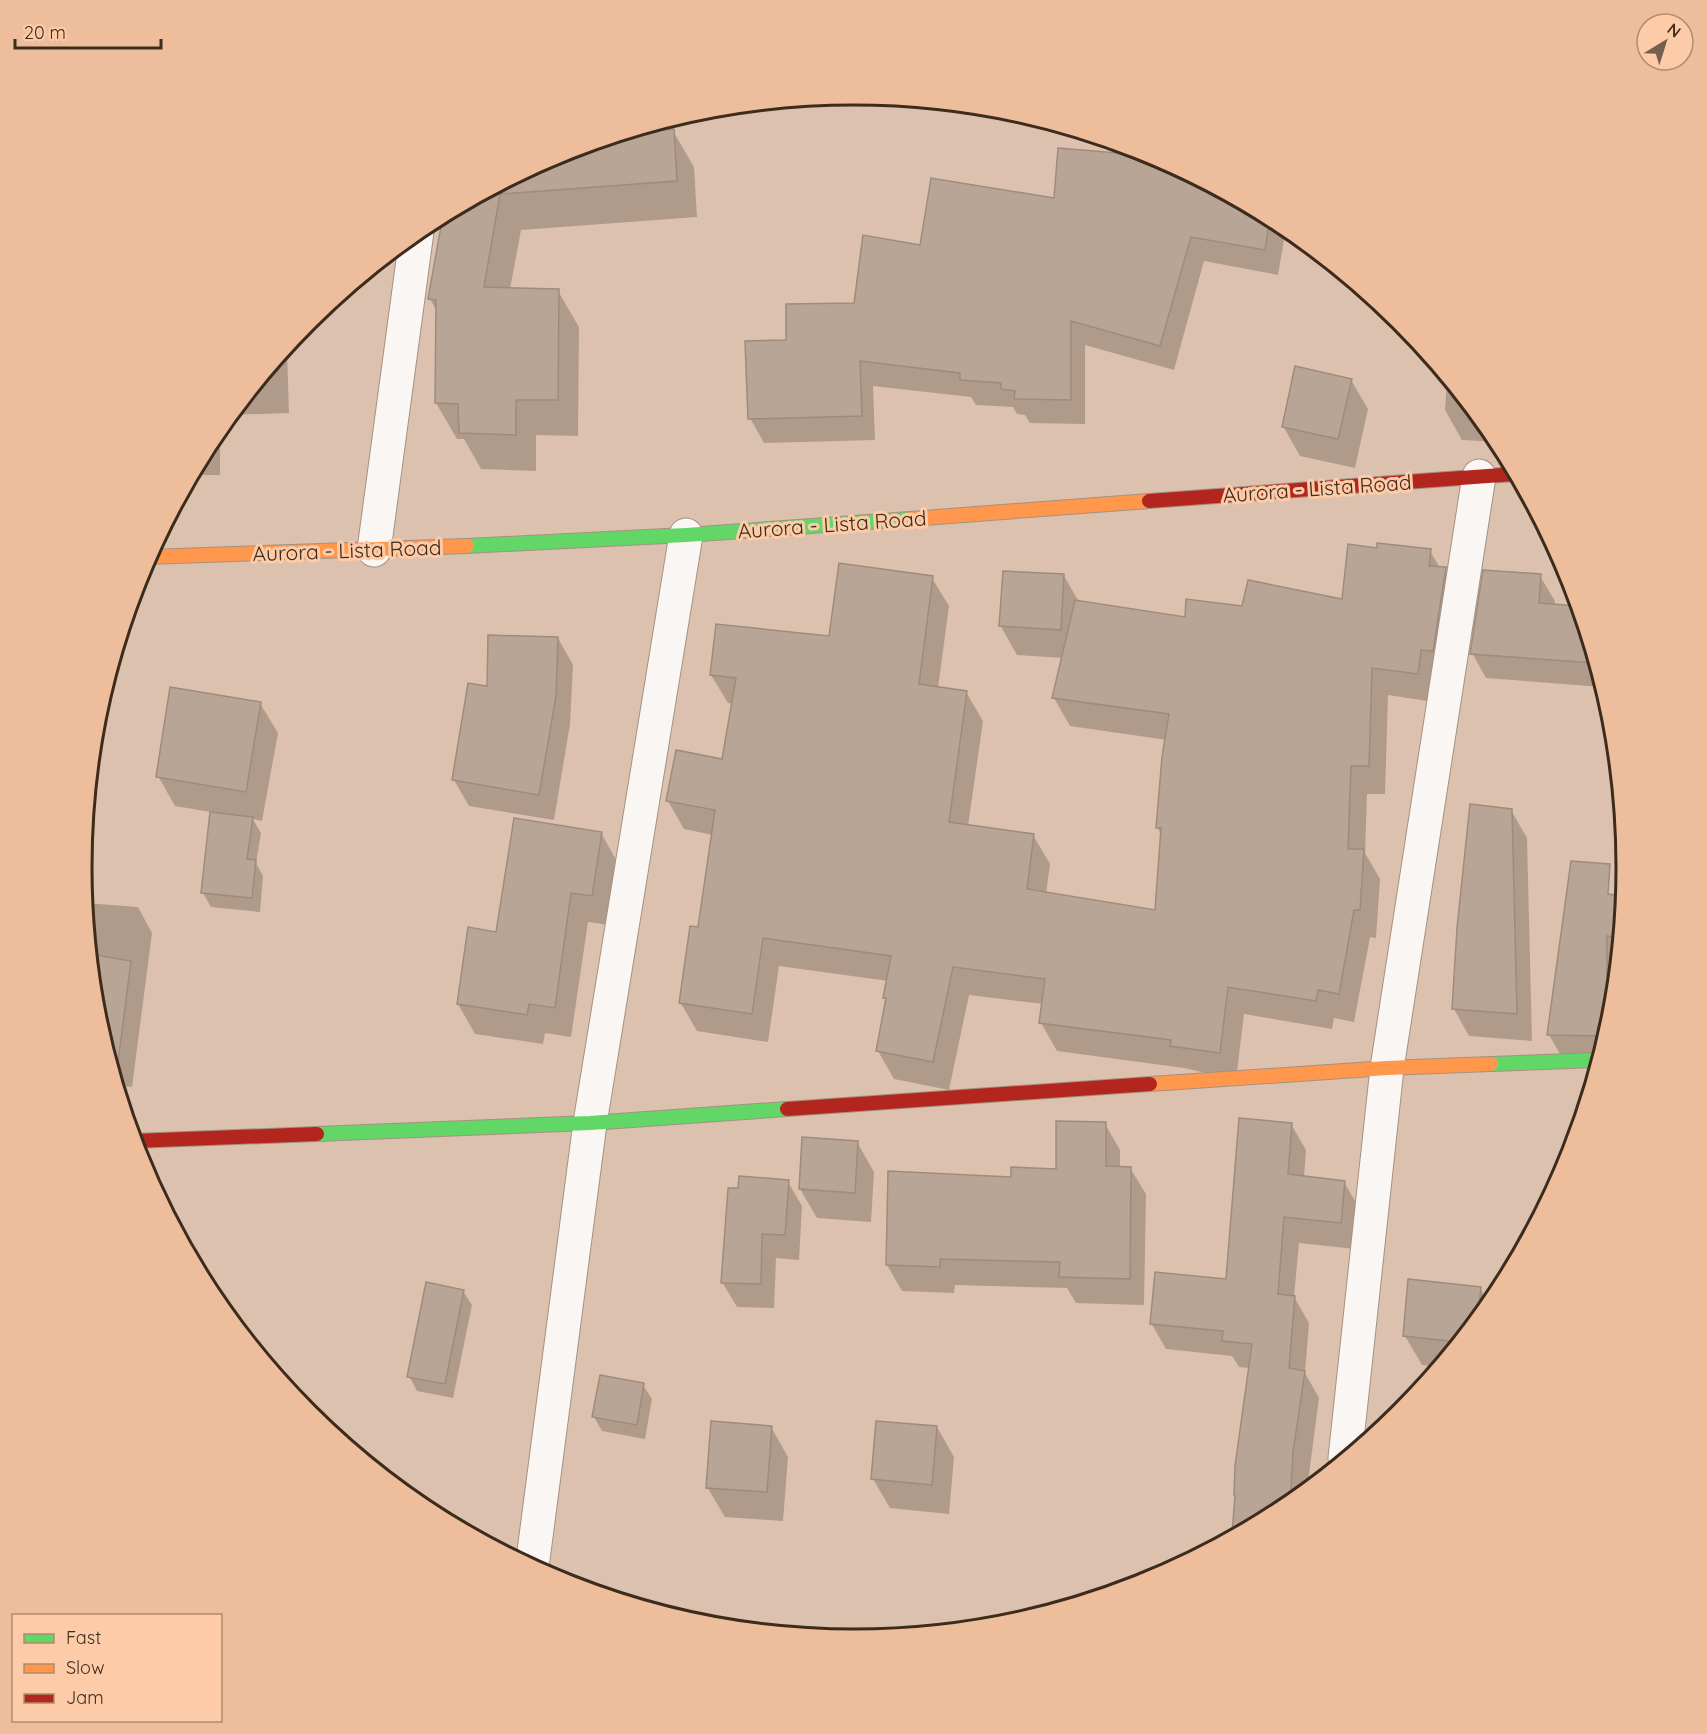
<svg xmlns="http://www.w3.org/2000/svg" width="1707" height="1734" font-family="Quicksand,sans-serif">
	<rect width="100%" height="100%" fill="#dcc2ae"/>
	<!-- shadow -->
	<path fill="#0003" d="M673,131L694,167L697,217L521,230L510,289L558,291L579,327L578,436L536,435V471L481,469L464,439H457L436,403L438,313L430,299L444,214L558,153Z
		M1132,148L1149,153L1286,228L1278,275L1204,261L1174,370L1085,345V424L1030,423L1025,415L1017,414L1013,407L976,405L971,397L873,386L875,440L764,443L750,418L788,341L855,305L921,247L1055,199L1131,156Z
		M285,348L287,351L289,413L230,415Z
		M1447,379L1496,438L1498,442L1462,440L1445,410Z
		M1351,380L1368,409L1355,468L1300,456L1283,426Z
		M220,428V475H191L211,438Z
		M1378,550L1430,551L1440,568H1445L1461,597L1434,702L1388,695L1385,794H1367L1365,853L1380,879L1376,938L1370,937L1354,1022L1334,1018L1332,1029L1244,1014L1236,1080L1184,1068L1057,1051L1041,1023L1043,1004L969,995L949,1090L894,1079L878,1051L887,1002L884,997L888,981L779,966L768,1042L697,1031L680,1002L699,928L713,835L684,829L668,801L723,761L733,704L728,703L711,675L831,638L932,578L949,606L938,688L966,692L983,721L968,826L1033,835L1050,864L1046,894L1157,912L1162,836L1157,827L1167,740L1070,726L1054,698L1063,658L1017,655L1000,625L1064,576L1079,602L1187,619L1244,608L1343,601Z
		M1540,576L1555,601L1554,606L1578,607L1602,687L1486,678L1472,653Z
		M558,638L573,665L570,724L554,820L469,806L454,780L488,688Z
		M260,703L278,733L262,821L253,819L261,833L256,863L263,876L260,912L211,907L203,893L211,812L175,806L158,776Z
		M1511,810L1527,838L1532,1041L1469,1036L1454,1009Z
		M601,833L618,863L609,925L588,922L571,1037L545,1033L543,1044L475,1034L458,1004Z
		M85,903L138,907L152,933L132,1087L116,1085L96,1017Z
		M1565,914L1621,919L1611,1018L1598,1062L1564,1061L1549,1035Z
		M1105,1124L1120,1150V1168H1130L1146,1194L1144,1305L1076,1303L1067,1288L955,1285L954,1293L902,1291L887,1265L1012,1179L1057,1171Z
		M1291,1124L1306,1150L1304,1178L1344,1182L1359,1208L1355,1249L1299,1243L1294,1297L1309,1323L1305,1373L1319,1398L1307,1490L1282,1509L1234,1535L1250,1368L1239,1367L1232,1356L1166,1349L1151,1323L1227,1281Z
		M857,1142L874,1172L871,1222L817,1218L800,1189Z
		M788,1182L802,1206L799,1260L776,1258L774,1308L737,1307L722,1282Z
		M1480,1288L1489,1304L1438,1367L1422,1365L1405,1336Z
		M463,1291L472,1305L453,1398L417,1391L409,1376Z
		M643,1385L652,1399L645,1439L602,1431L594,1417Z
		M771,1427L788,1457L783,1521L725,1517L707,1487Z
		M937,1427L954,1457L949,1514L890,1508L873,1479Z"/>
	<!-- building -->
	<path fill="#b9a595" stroke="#9f8b7c" stroke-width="1.5" d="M674,129L677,181L500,194L484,287L559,289L558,400H516V435L459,433L458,404L435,403L436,300L428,299L443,215L558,153L627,132Z
		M1058,148L1130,154L1131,148L1149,153L1270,218L1265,250L1191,237L1160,346L1071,321V400L1014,399L1015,391L1001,389V383L960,380V373L860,361L862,416L748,419L745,341L786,340V304L854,303L863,235L920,245L931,178L1054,198Z
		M1295,366L1352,379L1338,439L1282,427Z
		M1377,543L1431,549L1429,566L1446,567L1433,651L1421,650L1418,674L1372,668L1369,766H1351L1348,849H1364L1360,910H1354L1339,994L1318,990L1316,1001L1228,987L1220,1053L1170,1046L1171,1040L1039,1023L1045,979L953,967L933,1062L876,1051L886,998H883L891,956L763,938L752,1014L679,1003L690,926L698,927L715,810L666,801L676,750L722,759L736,678L710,675L716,624L829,636L839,563L933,576L919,684L967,691L949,822L1034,834L1027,889L1155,910L1161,828H1156L1162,757L1169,714L1052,698L1075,600L1185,617L1186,599L1242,606L1248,580L1342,599L1348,544L1377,548Z
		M1483,570L1541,574L1539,603L1578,606L1595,663L1470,654Z
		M1003,571L1064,574L1061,630L999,626Z
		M488,635L558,637L556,696L539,795L452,780L468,683L487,686Z
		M170,687L261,702L246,792L156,777Z
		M1470,804L1512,809L1517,1014L1452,1009L1457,928Z
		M210,812L253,817L247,859L256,860L252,898L201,893Z
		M514,818L602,832L592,896L571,893L555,1008L529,1004L527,1015L457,1004L468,927L496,932Z
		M1571,861L1610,864L1608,894L1623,896L1619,938L1607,936V1031L1606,1036L1547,1035Z
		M90,954L131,961L117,1070H112L96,1017Z
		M1239,1118L1292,1123L1288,1174L1345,1181L1341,1223L1284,1217L1278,1294L1295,1296L1289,1368L1305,1371L1293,1452L1290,1504L1282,1509L1232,1536L1235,1495H1234L1235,1466L1252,1344L1222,1341L1223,1331L1150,1324L1155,1272L1226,1279Z
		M1056,1121L1106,1122V1166L1131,1167L1130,1279L1059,1277L1060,1262L940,1259V1267L886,1265L888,1171L1011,1177V1167L1056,1169Z
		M802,1137L858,1141L855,1193L799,1189Z
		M739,1176L789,1180L785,1235L762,1234L761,1284L721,1283L728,1188H738Z
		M1408,1279L1481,1287L1478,1318L1458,1342L1403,1336Z
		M426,1282L464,1290L445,1384L407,1377Z
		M600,1375L644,1383L637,1425L592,1417Z
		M711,1421L772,1426L767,1492L706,1488Z
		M876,1421L937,1426L932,1485L871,1479Z"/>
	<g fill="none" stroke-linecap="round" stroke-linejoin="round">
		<!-- street casing -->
		<g stroke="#a59181" stroke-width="35">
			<path id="street" d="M374,550L417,231
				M1345,1458L1387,1068L1479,476
				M532,1567L590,1123L686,535"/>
		</g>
		<!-- fast casing -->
		<g stroke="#a59181" stroke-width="16">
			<path id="fast" d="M467,546L686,535L910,519
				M1491,1064L1598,1060
				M317,1134L590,1123L787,1109"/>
		</g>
		<!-- slow casing -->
		<g stroke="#a59181" stroke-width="16">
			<path id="slow" d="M910,519L1149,501
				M148,557L467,546
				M1150,1084L1387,1068L1491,1064"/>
		</g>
		<!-- jam casing -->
		<g stroke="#a59181" stroke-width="16">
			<path id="jam" d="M1149,501L1515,474
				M787,1109L1150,1084
				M133,1141L317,1134"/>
		</g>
		<!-- street -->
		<use href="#street" stroke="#faf6f3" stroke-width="33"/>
		<!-- fast -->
		<use href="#fast" stroke="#63d668" stroke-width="14"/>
		<!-- slow -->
		<use href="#slow" stroke="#ff974d" stroke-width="14"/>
		<!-- jam -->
		<use href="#jam" stroke="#b3261e" stroke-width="14"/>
	</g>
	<g text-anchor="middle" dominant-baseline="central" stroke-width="6" stroke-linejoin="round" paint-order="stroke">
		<!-- street labels -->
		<g font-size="21" fill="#3d2b1c" stroke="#fdcba7">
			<text transform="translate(1317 488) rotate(-4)">Aurora - Lista Road</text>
			<text transform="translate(832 524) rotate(-4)">Aurora - Lista Road</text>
			<text transform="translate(347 550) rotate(-2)">Aurora - Lista Road</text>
		</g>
	</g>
	<!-- crop -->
	<path d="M0 0H1707V1734H0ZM92 867a762 762 0 1 1 1524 0a762 762 0 1 1-1524 0Z" fill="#eebe9c" fill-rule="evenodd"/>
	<path fill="none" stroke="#3d2b1c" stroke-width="3" d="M92 867a762 762 0 1 1 1524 0a762 762 0 1 1-1524 0Z"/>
	<!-- legend -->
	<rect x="12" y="1614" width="210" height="108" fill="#fdcba7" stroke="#b08b6f" stroke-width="1.5"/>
	<rect x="24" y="1634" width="30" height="9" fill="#63d668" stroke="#b08b6f" stroke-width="1.5"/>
	<text x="66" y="1644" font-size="18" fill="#3d2b1c">Fast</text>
	<rect x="24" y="1664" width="30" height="9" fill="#ff974d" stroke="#b08b6f" stroke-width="1.5"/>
	<text x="66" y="1674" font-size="18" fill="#3d2b1c">Slow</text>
	<rect x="24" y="1694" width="30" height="9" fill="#b3261e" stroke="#b08b6f" stroke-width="1.5"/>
	<text x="66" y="1704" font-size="18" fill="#3d2b1c">Jam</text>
	<!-- north arrow -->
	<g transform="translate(1665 42) rotate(38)"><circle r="28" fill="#fdcba7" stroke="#b08b6f" stroke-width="1.5"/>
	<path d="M0-4.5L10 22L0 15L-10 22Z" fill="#75604f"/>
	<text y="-9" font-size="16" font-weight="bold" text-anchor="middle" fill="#3d2b1c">N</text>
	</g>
	<!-- scale -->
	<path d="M15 39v9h146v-9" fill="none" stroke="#3d2b1c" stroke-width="3"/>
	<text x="24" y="39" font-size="18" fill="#3d2b1c" stroke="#fdcba7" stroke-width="4.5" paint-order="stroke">20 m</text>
</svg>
